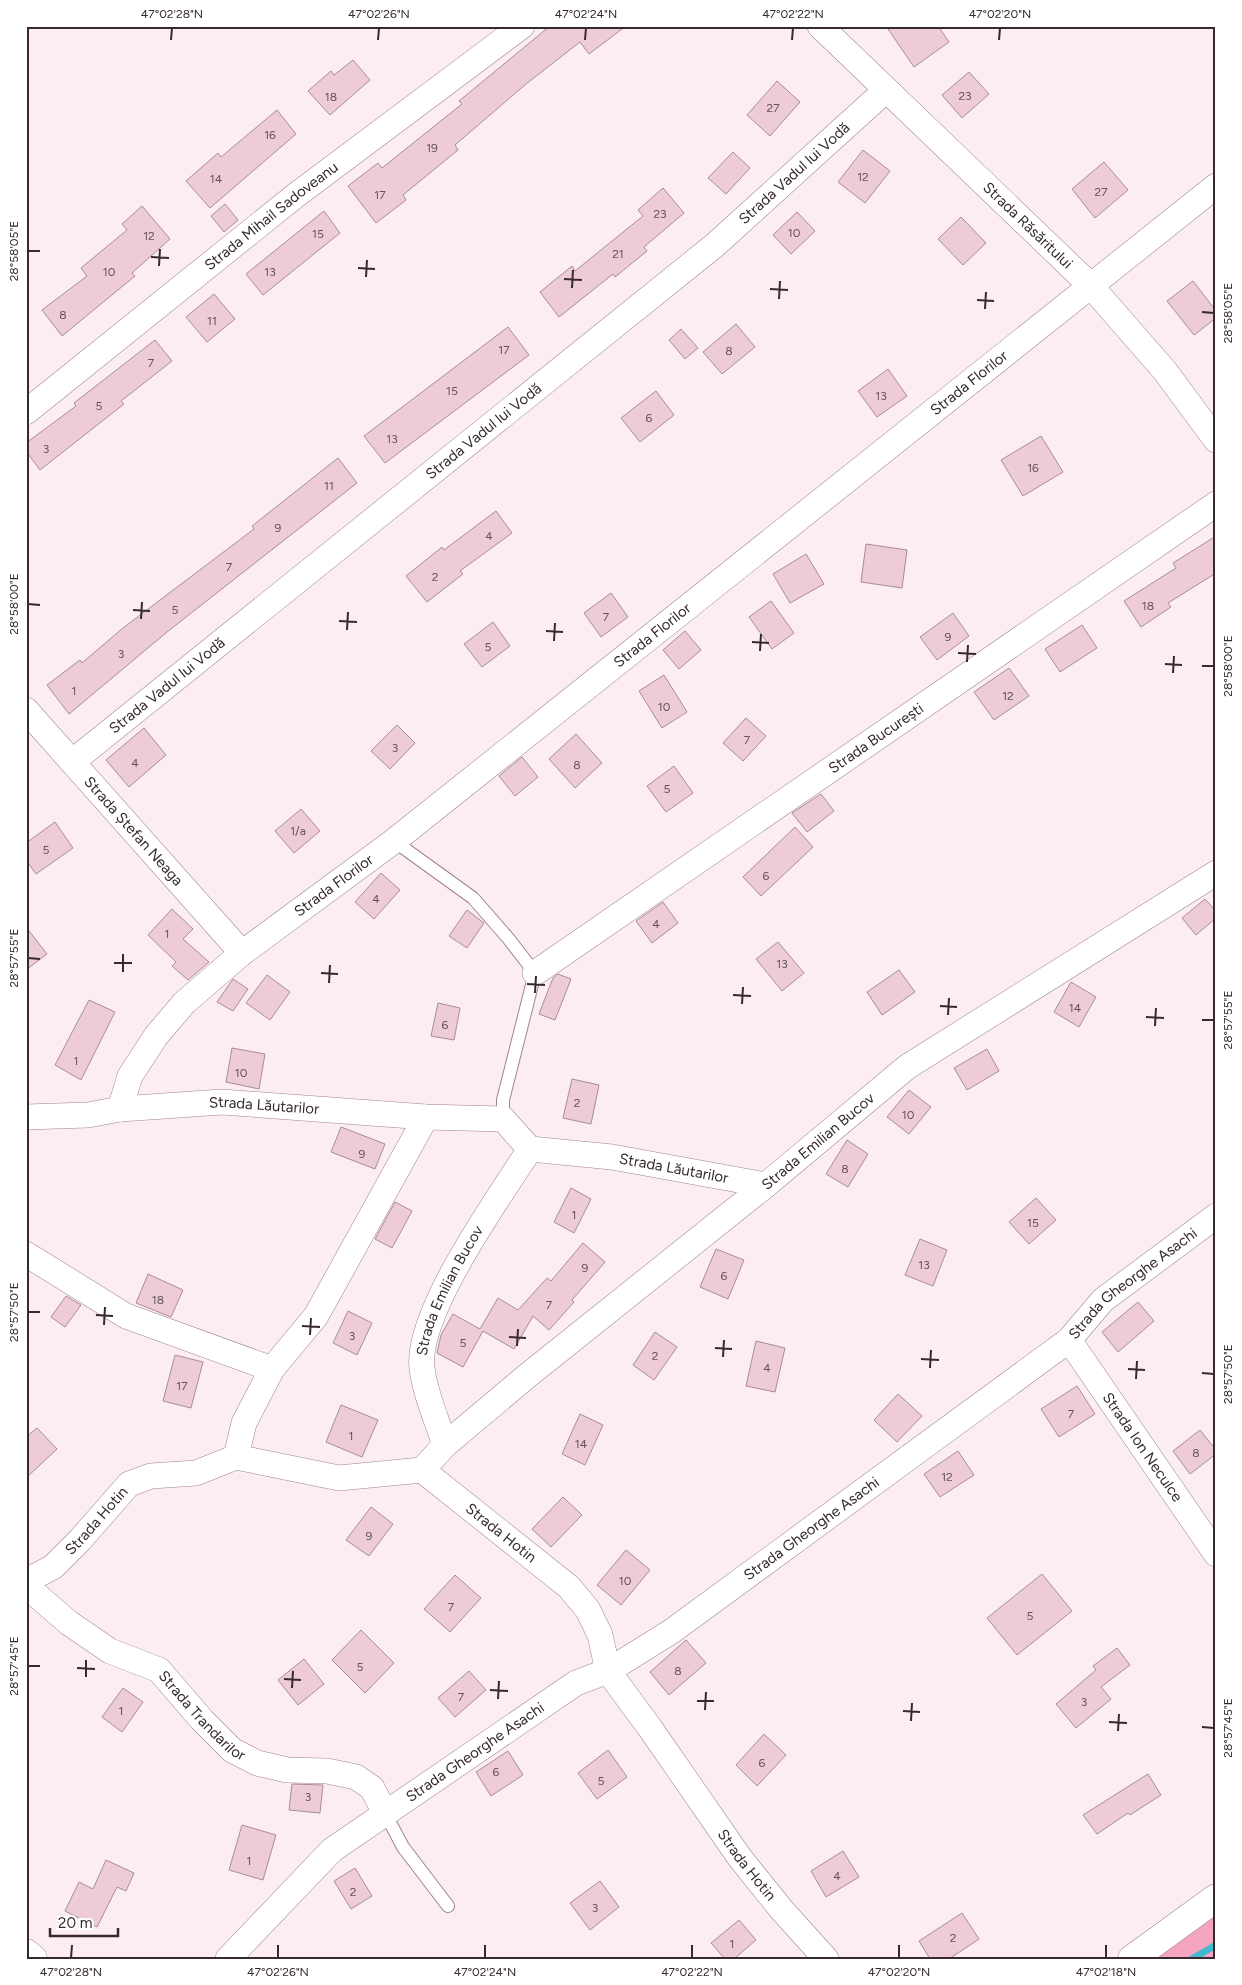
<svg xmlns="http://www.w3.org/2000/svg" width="1242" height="1985" font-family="Figtree,sans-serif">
	<rect width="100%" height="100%" fill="#fbedf1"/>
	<!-- green -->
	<path fill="#f5a5c0" d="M1216,1906V1959H1143Z"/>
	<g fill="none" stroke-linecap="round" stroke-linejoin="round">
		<!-- stream -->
		<path stroke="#42b9d2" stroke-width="7" d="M1192,1959L1216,1945"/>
	</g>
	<!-- building -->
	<path fill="#edccd6" stroke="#aa8c95" d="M550,26H626L589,54L580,42L526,84L455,145L458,150L403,195L406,200L376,223L348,186L378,163L382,168L462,104L459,101Z
		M886,26H938L949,42L914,67Z
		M353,60L370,80L330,115L308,91L331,71L334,75Z
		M969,72L989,94L962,118L942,95Z
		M777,81L800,102L770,136L747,115Z
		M277,110L296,134L210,208L186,181L218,153L221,157Z
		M863,150L890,171L865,203L838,182Z
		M733,152L750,168L726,194L708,178Z
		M1104,162L1128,190L1095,218L1072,189Z
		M663,188L684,213L644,247L647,251L615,277L613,274L559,317L540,292L572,266L575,271L643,216L638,210Z
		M225,204L238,220L224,232L211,216Z
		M142,206L170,239L132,273L135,276L62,336L42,310L87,276L81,268L127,230L122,224Z
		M324,211L340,233L263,295L246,274Z
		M797,212L815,231L791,254L773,235Z
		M961,217L986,243L963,265L938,239Z
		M1193,281L1216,311V318L1194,335L1167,301Z
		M214,294L235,319L207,342L186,317Z
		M736,324L755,347L722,374L703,352Z
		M508,327L529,355L385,463L364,436Z
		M681,329L698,348L685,359L669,340Z
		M155,340L172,361L121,401L124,404L40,470L26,451V443L76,406L74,403Z
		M888,369L907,396L877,417L858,391Z
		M656,391L674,415L640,442L621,418Z
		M1041,436L1063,472L1023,496L1001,460Z
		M338,458L357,483L167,632L69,714L47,685L80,660L82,663L123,628L254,529L252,526Z
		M496,511L512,533L460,571L463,574L427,602L406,576L442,547L444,550Z
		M1216,536V573L1168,603L1171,607L1141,627L1124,601L1176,568L1173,563Z
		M866,544L907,550L902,588L861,582Z
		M806,554L824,584L790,603L773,574Z
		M611,593L628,617L601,637L584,613Z
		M771,601L794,633L772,649L749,617Z
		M953,613L969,636L937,660L920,637Z
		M493,622L510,646L482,667L464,644Z
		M1082,625L1097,648L1060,672L1045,649Z
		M685,631L701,650L679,669L663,650Z
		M1009,668L1029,696L994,720L974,692Z
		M664,675L687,712L662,728L639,691Z
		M746,718L766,736L743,761L723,743Z
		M397,725L415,743L390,769L371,751Z
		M144,728L166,755L129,787L106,760Z
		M576,734L602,763L575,788L549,759Z
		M522,757L538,777L515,796L499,776Z
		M674,766L693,793L666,812L647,786Z
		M821,794L834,811L807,832L792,813Z
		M301,809L320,831L294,853L275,831Z
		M55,822L73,848L36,874L26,860V843Z
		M795,827L813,847L761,896L743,877Z
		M381,873L400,890L374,919L355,902Z
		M1205,899L1216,911V918L1196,935L1182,918Z
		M663,902L678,923L652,943L636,921Z
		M172,909L193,929L183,939L209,962L188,980L172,966L176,962L148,935Z
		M467,910L484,923L467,948L449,936Z
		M26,927L47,954L26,970Z
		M778,942L804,973L782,991L756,959Z
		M899,970L915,992L882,1015L867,992Z
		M558,974L571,979L555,1020L539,1014L553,978Z
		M267,975L290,992L270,1020L246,1003Z
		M233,979L248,989L233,1011L217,1002Z
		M1071,982L1096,997L1079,1027L1054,1012Z
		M89,1000L115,1012L81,1080L55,1065Z
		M438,1003L460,1008L454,1040L431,1036Z
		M232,1048L265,1054L259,1089L226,1082Z
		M987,1049L999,1071L967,1090L954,1068Z
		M572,1079L599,1085L591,1124L563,1118Z
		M909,1090L931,1107L909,1134L887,1117Z
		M341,1127L385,1144L375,1169L331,1152Z
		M847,1140L868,1154L848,1187L826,1174Z
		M571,1188L591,1199L574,1233L554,1222Z
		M1036,1198L1056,1220L1029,1244L1009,1222Z
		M395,1202L412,1211L392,1248L375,1239Z
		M920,1239L947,1250L933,1286L905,1275Z
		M583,1243L605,1262L572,1300L574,1302L549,1330L533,1316L514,1349L483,1331L463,1367L437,1353L441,1335L453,1314L480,1329L498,1298L518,1310L547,1278L551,1281Z
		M716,1249L744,1260L728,1299L700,1287Z
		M148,1274L183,1290L171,1317L136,1303Z
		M66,1296L81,1305L65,1327L51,1317Z
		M1138,1302L1154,1321L1118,1352L1102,1332Z
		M348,1311L372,1323L357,1355L333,1343Z
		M655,1332L677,1347L654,1380L633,1365Z
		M756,1341L785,1348L775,1392L746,1386Z
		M175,1355L203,1362L191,1408L163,1401Z
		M1077,1386L1095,1414L1059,1437L1041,1409Z
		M898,1394L922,1416L897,1442L874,1420Z
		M341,1405L378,1420L362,1457L326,1442Z
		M580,1414L603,1425L585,1465L562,1454Z
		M37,1428L57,1449L26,1478V1437Z
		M1200,1430L1216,1450V1454L1190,1474L1173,1451Z
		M958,1451L974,1475L940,1497L924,1474Z
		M563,1497L582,1515L551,1547L532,1529Z
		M371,1507L393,1524L369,1556L346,1540Z
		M626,1550L650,1570L621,1605L597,1585Z
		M1042,1574L1072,1611L1017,1655L987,1618Z
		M455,1575L481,1598L450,1632L424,1609Z
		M361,1630L394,1663L365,1693L332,1660Z
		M686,1640L706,1663L669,1695L650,1672Z
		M1117,1648L1130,1665L1101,1687L1111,1699L1076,1728L1056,1704L1096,1670L1093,1666Z
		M304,1659L324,1684L298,1705L278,1680Z
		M469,1671L486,1690L455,1717L438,1698Z
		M123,1688L143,1702L122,1732L102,1717Z
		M764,1734L786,1755L757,1786L736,1765Z
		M608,1750L627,1777L597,1799L578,1773Z
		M508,1751L523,1775L491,1796L476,1772Z
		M1148,1774L1161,1795L1130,1815L1128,1813L1097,1834L1083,1815Z
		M292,1784L323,1785L320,1813L289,1810Z
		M242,1825L276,1835L263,1880L229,1870Z
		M843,1851L859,1877L826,1897L811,1871Z
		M106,1860L134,1873L126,1891L117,1887L97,1927L65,1911L79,1882L93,1889Z
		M355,1868L372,1896L351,1909L334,1881Z
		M600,1881L619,1907L590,1930L570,1903Z
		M962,1913L979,1939L949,1959H930L919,1941Z
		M739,1920L756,1940L734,1959H725L711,1943Z"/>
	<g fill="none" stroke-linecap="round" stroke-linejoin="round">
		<!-- lane casing -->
		<g stroke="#a2848d" stroke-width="14">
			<path id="lane" d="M394,841L473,898L508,938L535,973L503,1100V1119
				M385,1813L403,1847L448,1906"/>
		</g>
		<!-- street casing -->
		<g stroke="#a2848d" stroke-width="26">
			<g id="street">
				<path id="s1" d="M820,26L1090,285L1165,371L1216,440"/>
				<path id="s2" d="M26,412L295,196L522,26"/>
				<path id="s3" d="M26,710L242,953"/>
				<path id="s4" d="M72,762L715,245L886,90"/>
				<path id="s5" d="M535,973L1216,504"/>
				<path id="s6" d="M120,1109L130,1076L156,1036L184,1003L242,953L394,841L1216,186"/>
				<path id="s7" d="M26,1117L88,1115L120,1109L222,1102L426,1117L503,1119L530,1149L612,1157L766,1185"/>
				<path d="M26,1254L126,1316L272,1369"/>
				<path id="s8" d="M1069,1340L1216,1554"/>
				<path id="s9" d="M445,1445C437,1420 425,1394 422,1368C415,1314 500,1196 530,1149"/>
				<path d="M236,1457L244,1423L272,1369L316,1316L426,1117"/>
				<path id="s10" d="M422,1470L445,1445L527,1376L766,1185L907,1067L1216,873"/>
				<path id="s11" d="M26,1581L53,1567L80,1540L129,1484L151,1476L196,1473L236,1457L339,1478L422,1470L569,1587L588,1610L600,1635L608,1671L650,1728L740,1858L781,1909L826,1959"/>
				<path id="s12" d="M26,1586L69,1623L110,1651L159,1670L202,1720L232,1750L257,1763L287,1770L327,1771L356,1777L372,1788L385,1813"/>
				<path id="s13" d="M228,1959L332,1850L576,1683L608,1671L672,1631L1069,1340L1103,1300L1216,1216"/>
			</g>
		</g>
		<!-- secondary casing -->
		<g stroke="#a2848d" stroke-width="29">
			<path id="secondary" d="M26,1953L33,1959
				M1132,1959L1216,1898"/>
		</g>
		<!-- lane -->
		<use href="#lane" stroke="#fff" stroke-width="12"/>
		<!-- street -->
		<use href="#street" stroke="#fff" stroke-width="25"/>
		<!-- secondary -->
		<use href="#secondary" stroke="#fff" stroke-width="28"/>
	</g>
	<!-- ticks -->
	<path fill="none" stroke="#362a2e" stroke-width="2" d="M171,40L172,28M378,40L379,28M585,40L586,28M792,40L793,28M999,40L1000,28M28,251H40M151,257L169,258M159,266L160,249M358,268L375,269M366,277L367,260M564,279L582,280M572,288L573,270M770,289L788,290M779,299L780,281M977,300L994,301M985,309L986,292M1202,312L1214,313M28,604L40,605M133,610L150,611M141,619L142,602M339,621L357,622M347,630L348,612M546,631L563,632M554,641L555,623M752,642L769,643M760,651L761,634M958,653L976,654M967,662L968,645M1165,664L1182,665M1202,666H1214M1173,673L1174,656M28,958L40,959M114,963H132M123,972V954M321,973L338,974M329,983L330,965M527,984L545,985M535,993L536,976M733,995L751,996M742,1004L743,987M940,1006L957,1007M948,1015L949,998M1146,1017L1164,1018M1202,1020H1214M1155,1026L1156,1008M28,1312H40M96,1315L113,1316M104,1325L105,1307M302,1326L320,1327M310,1335L311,1318M509,1337L526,1338M517,1346L518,1329M715,1348L732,1349M723,1357L724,1340M921,1359L939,1360M930,1368L931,1350M1128,1369L1145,1370M1202,1373L1214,1374M1136,1379L1137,1361M28,1666H40M77,1668L95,1669M86,1677V1660M284,1679L301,1680M292,1688L293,1671M490,1690L508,1691M498,1699L499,1681M697,1701H714M705,1710L706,1692M903,1711L920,1712M911,1721L912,1703M1109,1722L1127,1723M1202,1727L1214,1728M1118,1731L1119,1714M71,1958L72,1945M278,1958V1945M485,1958V1945M692,1958V1945M899,1958V1945M1106,1958V1945"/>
	<g text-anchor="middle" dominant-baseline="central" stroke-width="4" stroke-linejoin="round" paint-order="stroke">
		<!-- number labels -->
		<g font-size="12" fill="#645258">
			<text x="965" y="96">23</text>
			<text x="331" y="97">18</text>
			<text x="773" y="108">27</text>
			<text x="270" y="135">16</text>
			<text x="432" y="148">19</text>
			<text x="863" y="177">12</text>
			<text x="216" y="179">14</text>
			<text x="1101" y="192">27</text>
			<text x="380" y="195">17</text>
			<text x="660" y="214">23</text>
			<text x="794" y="233">10</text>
			<text x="318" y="234">15</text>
			<text x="149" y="236">12</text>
			<text x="618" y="254">21</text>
			<text x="109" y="272">10</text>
			<text x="270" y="272">13</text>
			<text x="63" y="315">8</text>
			<text x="212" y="321">11</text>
			<text x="504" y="350">17</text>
			<text x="729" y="351">8</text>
			<text x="151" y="363">7</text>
			<text x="452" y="391">15</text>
			<text x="881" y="396">13</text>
			<text x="99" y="406">5</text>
			<text x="649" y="418">6</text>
			<text x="392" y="439">13</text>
			<text x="46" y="449">3</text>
			<text x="1033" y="468">16</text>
			<text x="329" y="486">11</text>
			<text x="278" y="528">9</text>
			<text x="489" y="536">4</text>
			<text x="229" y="567">7</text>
			<text x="435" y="577">2</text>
			<text x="1148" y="606">18</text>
			<text x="175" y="610">5</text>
			<text x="606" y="617">7</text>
			<text x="948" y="637">9</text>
			<text x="488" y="647">5</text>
			<text x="121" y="654">3</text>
			<text x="74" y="691">1</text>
			<text x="1008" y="696">12</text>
			<text x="664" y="707">10</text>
			<text x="747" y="740">7</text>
			<text x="395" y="748">3</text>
			<text x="135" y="763">4</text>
			<text x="577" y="765">8</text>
			<text x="667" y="789">5</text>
			<text x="298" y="831">1/a</text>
			<text x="46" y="850">5</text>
			<text x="766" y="876">6</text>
			<text x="376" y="899">4</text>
			<text x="656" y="924">4</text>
			<text x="167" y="934">1</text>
			<text x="782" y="964">13</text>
			<text x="1075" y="1008">14</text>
			<text x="445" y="1025">6</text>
			<text x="76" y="1061">1</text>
			<text x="241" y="1073">10</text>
			<text x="577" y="1103">2</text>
			<text x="908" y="1115">10</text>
			<text x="362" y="1154">9</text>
			<text x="845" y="1169">8</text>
			<text x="574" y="1215">1</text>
			<text x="1033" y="1223">15</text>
			<text x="924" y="1265">13</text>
			<text x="585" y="1268">9</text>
			<text x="724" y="1276">6</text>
			<text x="158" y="1300">18</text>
			<text x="549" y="1305">7</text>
			<text x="352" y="1336">3</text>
			<text x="463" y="1343">5</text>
			<text x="655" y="1356">2</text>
			<text x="767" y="1368">4</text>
			<text x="182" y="1386">17</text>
			<text x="1071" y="1414">7</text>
			<text x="351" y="1436">1</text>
			<text x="581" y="1444">14</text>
			<text x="1196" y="1453">8</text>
			<text x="947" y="1477">12</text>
			<text x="369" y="1536">9</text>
			<text x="625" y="1581">10</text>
			<text x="451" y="1607">7</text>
			<text x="1030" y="1616">5</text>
			<text x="360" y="1667">5</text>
			<text x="678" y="1671">8</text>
			<text x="461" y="1697">7</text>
			<text x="1084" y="1702">3</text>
			<text x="121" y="1711">1</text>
			<text x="762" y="1763">6</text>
			<text x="496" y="1772">6</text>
			<text x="601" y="1781">5</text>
			<text x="308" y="1797">3</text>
			<text x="249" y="1861">1</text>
			<text x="837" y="1876">4</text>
			<text x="353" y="1892">2</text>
			<text x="595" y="1908">3</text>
			<text x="953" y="1938">2</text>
			<text x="732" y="1944">1</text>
		</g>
		<!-- street labels -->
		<g font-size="15" fill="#362a2e" stroke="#fff">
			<text stroke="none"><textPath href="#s4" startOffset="932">Strada Vadul lui Vodă</textPath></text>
			<text stroke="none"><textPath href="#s2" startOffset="314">Strada Mihail Sadoveanu</textPath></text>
			<text stroke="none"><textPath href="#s1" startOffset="288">Strada Răsăritului</textPath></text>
			<text stroke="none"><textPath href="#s6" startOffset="1126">Strada Florilor</textPath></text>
			<text stroke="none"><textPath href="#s4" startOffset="528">Strada Vadul lui Vodă</textPath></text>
			<text stroke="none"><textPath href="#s6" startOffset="721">Strada Florilor</textPath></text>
			<text stroke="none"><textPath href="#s4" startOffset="122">Strada Vadul lui Vodă</textPath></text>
			<text stroke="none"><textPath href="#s5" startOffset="414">Strada București</textPath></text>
			<text stroke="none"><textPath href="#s3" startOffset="162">Strada Ștefan Neaga</textPath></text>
			<text stroke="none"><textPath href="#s6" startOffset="316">Strada Florilor</textPath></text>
			<text stroke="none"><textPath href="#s7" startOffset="239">Strada Lăutarilor</textPath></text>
			<text stroke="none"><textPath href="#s10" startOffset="515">Strada Emilian Bucov</textPath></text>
			<text stroke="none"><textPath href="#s7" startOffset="664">Strada Lăutarilor</textPath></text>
			<text stroke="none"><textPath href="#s13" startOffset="1134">Strada Gheorghe Asachi</textPath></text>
			<text stroke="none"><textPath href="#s9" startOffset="164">Strada Emilian Bucov</textPath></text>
			<text stroke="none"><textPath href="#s8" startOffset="130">Strada Ion Neculce</textPath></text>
			<text stroke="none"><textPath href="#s11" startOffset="94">Strada Hotin</textPath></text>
			<text stroke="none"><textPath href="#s13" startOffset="729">Strada Gheorghe Asachi</textPath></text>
			<text stroke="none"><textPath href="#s11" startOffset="544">Strada Hotin</textPath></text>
			<text stroke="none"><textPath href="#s12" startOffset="222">Strada Trandarilor</textPath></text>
			<text stroke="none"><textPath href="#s13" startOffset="324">Strada Gheorghe Asachi</textPath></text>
			<text stroke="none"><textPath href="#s11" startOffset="964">Strada Hotin</textPath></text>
		</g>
	</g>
	<!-- border -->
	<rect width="1242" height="1985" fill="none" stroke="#ffffff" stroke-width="55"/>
	<!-- scale -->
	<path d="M50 1928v8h68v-8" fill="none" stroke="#362a2e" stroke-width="2.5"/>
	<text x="58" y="1928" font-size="15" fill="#362a2e" stroke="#ffffff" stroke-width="4" paint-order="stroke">20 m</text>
	<rect x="28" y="28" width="1186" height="1930" fill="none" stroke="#362a2e" stroke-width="2"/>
	<g font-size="12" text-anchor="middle" fill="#362a2e">
		<text x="172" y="18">47°02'28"N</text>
		<text x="379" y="18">47°02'26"N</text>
		<text x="586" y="18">47°02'24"N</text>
		<text x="793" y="18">47°02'22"N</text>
		<text x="1000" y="18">47°02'20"N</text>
		<text transform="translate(14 251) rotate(-90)" y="4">28°58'05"E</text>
		<text transform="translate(1228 313) rotate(-90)" y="4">28°58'05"E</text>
		<text transform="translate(14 604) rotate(-90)" y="4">28°58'00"E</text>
		<text transform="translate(1228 666) rotate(-90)" y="4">28°58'00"E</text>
		<text transform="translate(14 958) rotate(-90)" y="4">28°57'55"E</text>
		<text transform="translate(1228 1020) rotate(-90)" y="4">28°57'55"E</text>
		<text transform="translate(14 1312) rotate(-90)" y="4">28°57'50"E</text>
		<text transform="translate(1228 1374) rotate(-90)" y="4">28°57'50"E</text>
		<text transform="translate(14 1666) rotate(-90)" y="4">28°57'45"E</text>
		<text transform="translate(1228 1728) rotate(-90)" y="4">28°57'45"E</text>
		<text x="71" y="1976">47°02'28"N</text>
		<text x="278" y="1976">47°02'26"N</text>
		<text x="485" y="1976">47°02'24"N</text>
		<text x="692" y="1976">47°02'22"N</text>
		<text x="899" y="1976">47°02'20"N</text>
		<text x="1106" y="1976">47°02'18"N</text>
	</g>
</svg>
